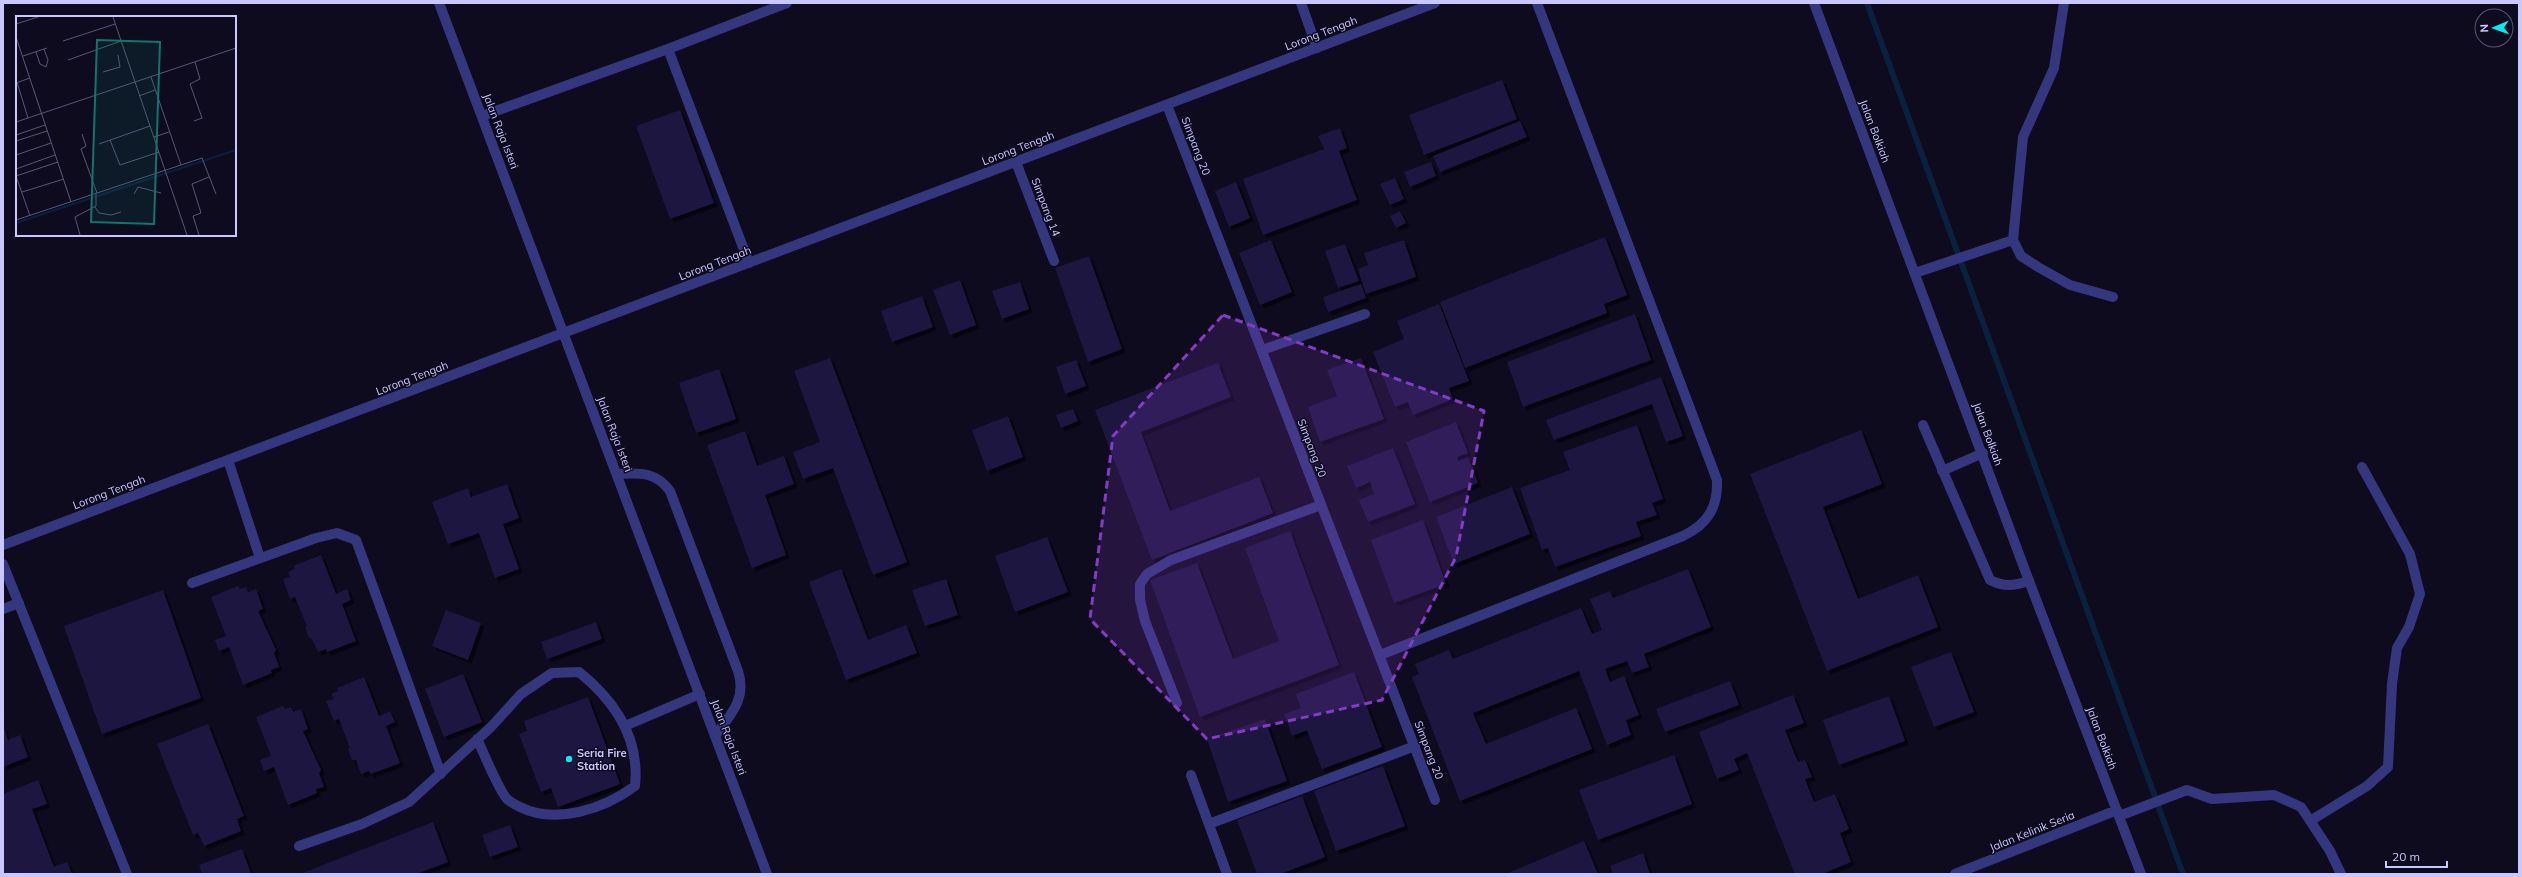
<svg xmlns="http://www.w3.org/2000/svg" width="2522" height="877" font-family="Mulish,sans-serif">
	<defs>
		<filter id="shadow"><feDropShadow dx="3.5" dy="3.5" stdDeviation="0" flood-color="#0009"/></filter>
	</defs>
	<rect width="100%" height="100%" fill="#0d0b1d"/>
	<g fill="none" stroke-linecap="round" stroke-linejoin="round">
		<!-- stream -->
		<path stroke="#09203e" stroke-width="6" d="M1867,3L2183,874"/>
	</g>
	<!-- building -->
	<path fill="#1c173f" filter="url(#shadow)" d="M1502,80L1517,119L1424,155L1409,115Z
		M680,110L714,203L670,219L636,126Z
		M1520,121L1527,137L1440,172L1433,156Z
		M1340,128L1347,148L1339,151L1357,200L1263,235L1243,179L1324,149L1318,136Z
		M1431,162L1436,176L1410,187L1404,172Z
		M1395,178L1404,199L1390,205L1380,184Z
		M1236,182L1250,218L1229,227L1215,191Z
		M1400,211L1406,223L1396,228L1390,216Z
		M1605,237L1627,295L1604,304L1607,313L1465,368L1440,302Z
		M1271,240L1292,292L1260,305L1239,253Z
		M1404,240L1416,277L1366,294L1358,269L1368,265L1364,253Z
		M1345,244L1359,281L1338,288L1325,251Z
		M1089,256L1122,349L1088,362L1055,268Z
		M960,280L976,325L950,335L933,290Z
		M1020,282L1029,309L1002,319L992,291Z
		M1361,284L1366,298L1328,312L1323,297Z
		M922,296L933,327L892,342L881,311Z
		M1439,304L1469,381L1449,388L1453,399L1413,415L1408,402L1395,407L1373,352L1404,339L1397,321Z
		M1635,314L1651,360L1523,407L1507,362Z
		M830,358L907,562L873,575L833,468L803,479L793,452L820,442L794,371Z
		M1361,358L1384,419L1320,442L1308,407L1337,396L1327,370Z
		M1076,360L1086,386L1065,394L1056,367Z
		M1218,363L1231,397L1141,432L1170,511L1259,477L1273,513L1152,560L1095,410Z
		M719,369L736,419L696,433L679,383Z
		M1661,377L1683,436L1666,442L1652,404L1554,440L1546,420Z
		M1073,409L1078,421L1061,428L1056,415Z
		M1008,416L1023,457L987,471L972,430Z
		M1456,422L1468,453L1457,457L1458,461L1468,457L1478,483L1430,502L1406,442Z
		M1637,425L1663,499L1652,503L1657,515L1636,522L1641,536L1555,567L1548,548L1542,550L1520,488L1570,470L1563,452Z
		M1861,430L1882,484L1823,507L1858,599L1918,575L1938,627L1827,671L1750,474Z
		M745,431L757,466L784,456L794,484L765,495L786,555L752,568L707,445Z
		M1393,448L1415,504L1368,522L1359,500L1374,494L1370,482L1356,488L1347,466Z
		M507,484L519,518L503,524L519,569L495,578L479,533L448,544L432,502L468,488L471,497Z
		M1512,487L1530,534L1454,564L1436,517Z
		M1423,520L1446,584L1394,603L1371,540Z
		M1290,531L1339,665L1200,717L1150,580L1197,563L1233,659L1279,641L1245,548Z
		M1047,537L1068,592L1015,612L995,556Z
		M321,555L336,594L347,589L351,600L342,604L356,641L327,652L326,649L318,652L312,639L309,638L305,627L307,626L295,597L290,599L283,579L290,577L288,572L295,569L293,566Z
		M841,569L868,640L906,625L917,653L846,680L809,582Z
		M1688,569L1711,627L1644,654L1649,667L1632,673L1627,661L1605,669L1610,682L1624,676L1639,715L1626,720L1631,735L1607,745L1579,671L1473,713L1486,744L1576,708L1592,749L1460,801L1412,677L1419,674L1415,664L1449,650L1453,659L1581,608L1592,634L1602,630L1590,599L1610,591L1613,598Z
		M946,579L958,615L925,626L912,590Z
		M238,586L240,589L246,587L248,592L256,589L263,609L258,611L276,650L274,653L279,667L271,670L272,673L243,685L229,647L219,651L215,640L226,636L211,597Z
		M163,590L201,698L102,734L64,626Z
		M446,610L481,623L468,660L432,646Z
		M596,622L602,639L547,659L541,642Z
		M1951,652L1974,712L1934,727L1911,667Z
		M1354,672L1382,747L1322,769L1307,730L1292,736L1284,714L1301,708L1296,694Z
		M463,674L482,722L444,737L425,689Z
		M364,677L379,716L390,711L395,722L386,726L400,763L371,774L369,771L361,774L356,760H352L348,749L350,748L339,719L334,721L326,701L334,699L331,694L338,691L337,688Z
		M1730,681L1739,705L1665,732L1656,709Z
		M1793,695L1804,723L1785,730L1798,762L1805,760L1812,777L1805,779L1814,802L1835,794L1849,829L1840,833L1851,862L1822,874H1795L1747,753L1734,759L1739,770L1717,779L1699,732Z
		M1889,696L1905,741L1839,765L1823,720Z
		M588,697L620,784L558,807L551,788L541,792L519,734L527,731L524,721Z
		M283,706L285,709L291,707L293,712L301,709L308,729L303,731L321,770L319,773L324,787L316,789L317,793L288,805L274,767L264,771L260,760L271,756L256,717Z
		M1265,719L1287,781L1228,802L1207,739Z
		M208,724L244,816L237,819L241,831L204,846L198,833L193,835L157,744Z
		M3,726L8,740L20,735L28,757L3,767Z
		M1674,755L1692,804L1598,840L1579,790Z
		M1383,766L1405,826L1336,851L1314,791Z
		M38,780L47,804L32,809L54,867L67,862L72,874H3V794Z
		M1302,796L1325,857L1280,874H1257L1237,820Z
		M433,822L448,862L416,874H300Z
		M510,825L518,847L490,857L482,835Z
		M1584,841L1598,874H1506Z
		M242,849L251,874H202L199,865Z
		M1643,853L1650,874H1613L1610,866Z"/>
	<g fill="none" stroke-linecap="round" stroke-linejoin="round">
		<!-- lane -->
		<path stroke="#35377e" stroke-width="10" d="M1016,162L1054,261
			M1262,350L1365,314
			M1923,425L1990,580C2004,587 2013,586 2029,581
			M1942,471L1983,453
			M617,474C640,473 655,471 670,491L738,671C747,699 731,714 715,736
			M3,609L19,603
			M1177,703L1145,621L1140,600V584L1147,574L1171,560L1321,505
			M625,726L700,694
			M1191,775L1227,874
			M1209,824L1415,746
			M299,846L362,824L409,802L491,727L521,694L552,673L579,672C615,701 640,738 635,786C604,809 556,825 520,807C516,805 510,802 507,799C498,789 484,753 477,739"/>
		<!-- street -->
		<path stroke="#35377e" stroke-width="10" d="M439,3L767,874
			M1301,3L1317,48
			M1814,3L2029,581L2141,874
			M2064,3L2054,68L2023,137L2013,240L2021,256L2038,267L2070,285L2113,297
			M668,49L749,263
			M1167,105L1435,800
			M482,116L668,49L787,3
			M1915,273L2013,240
			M228,460L260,558
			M3,545L1435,3
			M3,564L127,874
			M192,583L316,538L337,533L356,540L441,774
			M1380,655L1683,536C1708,524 1718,507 1717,480L1537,3
			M2119,816L2187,790L2212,799L2274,795L2301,807L2330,851L2341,874
			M2310,821L2367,786L2388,767L2392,684L2397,648L2409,627L2420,594L2410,554L2362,467
			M1955,874L2117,810"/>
	</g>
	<!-- marked area -->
	<path fill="#833cc5" fill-opacity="0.2" stroke="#833cc5" stroke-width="3" stroke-dasharray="8 5" stroke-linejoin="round" d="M1223,315L1484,411L1456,557L1382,700L1207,739L1090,619L1113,436Z"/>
	<!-- markers -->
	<circle fill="#00ebf2" stroke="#0d0b1d" stroke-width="1.5" cx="569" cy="759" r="4"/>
	<g text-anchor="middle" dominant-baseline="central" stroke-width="3" stroke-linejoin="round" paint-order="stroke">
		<!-- street labels -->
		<g font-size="11" fill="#cac7ff" stroke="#0d0b1d">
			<text transform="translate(1321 33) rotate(-21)">Lorong Tengah</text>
			<text transform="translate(501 131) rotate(69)">Jalan Raja Isteri</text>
			<text transform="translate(1875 131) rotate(69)">Jalan Bolkiah</text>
			<text transform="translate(1196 146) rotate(69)">Simpang 20</text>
			<text transform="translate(1018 148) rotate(-21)">Lorong Tengah</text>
			<text transform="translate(1046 207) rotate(69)">Simpang 14</text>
			<text transform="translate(715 263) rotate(-21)">Lorong Tengah</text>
			<text transform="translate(412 378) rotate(-21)">Lorong Tengah</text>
			<text transform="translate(615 434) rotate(69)">Jalan Raja Isteri</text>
			<text transform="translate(1988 434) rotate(70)">Jalan Bolkiah</text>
			<text transform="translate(1312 448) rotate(69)">Simpang 20</text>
			<text transform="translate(109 492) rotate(-21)">Lorong Tengah</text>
			<text transform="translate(729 737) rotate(69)">Jalan Raja Isteri</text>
			<text transform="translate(2102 738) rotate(69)">Jalan Bolkiah</text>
			<text transform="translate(1429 750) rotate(69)">Simpang 20</text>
			<text transform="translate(2032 831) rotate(-22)">Jalan Kelinik Seria</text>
		</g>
		<!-- poi labels -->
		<g font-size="11" font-weight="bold" fill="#cac7ff" stroke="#0d0b1d" text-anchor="start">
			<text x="577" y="753">Seria Fire<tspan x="577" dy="13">Station</tspan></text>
		</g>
	</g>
	<!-- overview -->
	<g transform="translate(16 16)">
		<rect width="220" height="220" fill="#0d0b1d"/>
		<path fill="none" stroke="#09203e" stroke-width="2" d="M0,207L220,134"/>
		<path fill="none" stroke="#595677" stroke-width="1" d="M97,1L171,219M0,8L22,1M0,21L55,186M47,25L99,8M20,36L24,48L30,51L32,44L28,33M7,40L31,32M52,44L105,25M87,56L104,51L102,39M135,61L165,149M1,66L12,102M0,67L14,62M123,80L139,74M178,105L186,102L174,68L184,63L179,46M0,106L220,32M66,118L70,130L65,133L81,177M0,119L29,109M138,121L153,116M94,124L104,149L143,136M0,125L31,115M83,128L134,110M0,139L35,127M0,153L39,139M0,160L42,146M0,160L14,200M6,176L48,163M118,178L122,171L145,177M79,191L83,197L95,199L105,196M0,204L186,142L200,178M64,219L59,201L80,190V177M183,219L177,200L185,197L176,168L193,161"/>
		<path fill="#0f766e" fill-opacity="0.15" stroke="#0f766e" stroke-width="2" d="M81,24L144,26L138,208L75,206Z"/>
		<rect width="220" height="220" fill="none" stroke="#cac7ff" stroke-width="2"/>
	</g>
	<!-- border -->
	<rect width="2522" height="877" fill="none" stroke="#cac7ff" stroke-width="8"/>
	<!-- north arrow -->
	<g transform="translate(2494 28) rotate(268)"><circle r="19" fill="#0d0b1d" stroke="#595677"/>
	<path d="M0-3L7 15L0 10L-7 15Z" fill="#00ebf2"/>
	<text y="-6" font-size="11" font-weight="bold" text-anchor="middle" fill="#cac7ff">N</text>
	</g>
	<!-- scale -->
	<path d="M2386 861v6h61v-6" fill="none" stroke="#cac7ff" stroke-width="2"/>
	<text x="2392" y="861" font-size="12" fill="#cac7ff" stroke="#0d0b1d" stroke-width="3" paint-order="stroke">20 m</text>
</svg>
